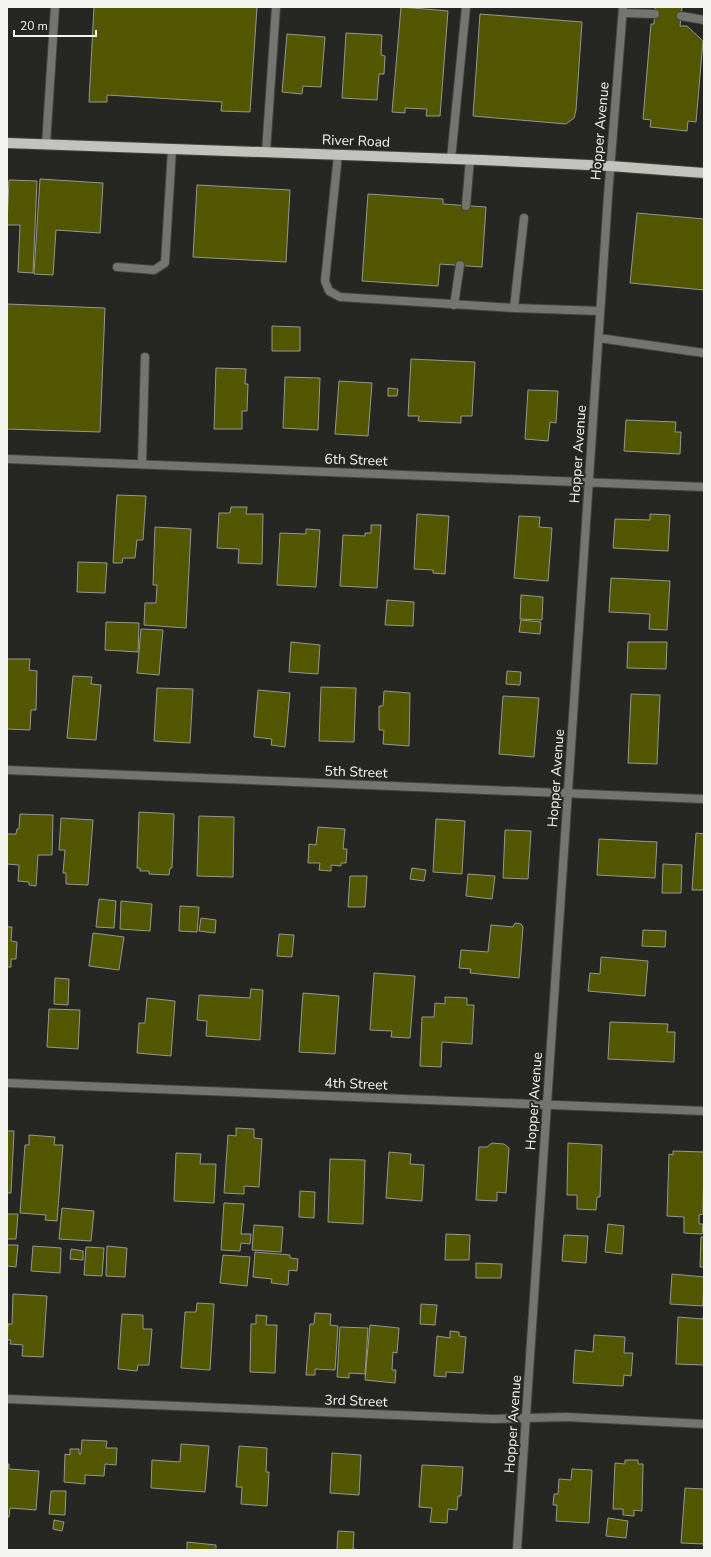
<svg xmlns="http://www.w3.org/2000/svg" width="711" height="1557" font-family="'Nunito Sans',sans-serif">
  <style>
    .building { fill: #525600; stroke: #979891 }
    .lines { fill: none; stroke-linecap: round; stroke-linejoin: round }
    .lane-casing { stroke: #43443f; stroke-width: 10 }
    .street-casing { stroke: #43443f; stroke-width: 10 }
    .primary-casing { stroke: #43443f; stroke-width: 12 }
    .lane { stroke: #747471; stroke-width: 8 }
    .street { stroke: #747471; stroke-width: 8 }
    .primary { stroke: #c2c3bd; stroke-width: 10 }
    .labels { text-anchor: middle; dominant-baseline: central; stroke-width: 4; stroke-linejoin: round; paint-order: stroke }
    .street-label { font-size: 14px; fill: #f4f5f1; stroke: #262722 }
  </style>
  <rect width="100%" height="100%" fill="#262722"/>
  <path class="building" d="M94 7H257L250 112 221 111 222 102 107 95V102H89Z
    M401 7 448 11 440 116H426L427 109 405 108V113L392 112Z
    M655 7H682L680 26H687L703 41 696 122 688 121 687 131 650 127 651 120 643 119 651 24H654Z
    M480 14 582 22 576 110 574 118 566 124 473 116Z
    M346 33 382 35 381 55 385 56 384 74H379L377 100 342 98Z
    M287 34 325 37 321 87 303 86 302 94 282 92Z
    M40 179 103 183 100 233 56 230 53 275 34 274Z
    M9 180 37 181 33 273 18 272 20 225H7Z
    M197 185 290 190 286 262 193 257Z
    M368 194 443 199V204L486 207 482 267 440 264 438 286 362 281Z
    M637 213 704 219V290L630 283Z
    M7 304 105 308 100 432 7 429Z
    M272 326 300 327V351H272Z
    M411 359 475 362 472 416H461V423L418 421 419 416H408Z
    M216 368 246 369 245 384H248L247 411H242V429H214Z
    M285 377 320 378 318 430 283 428Z
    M339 381 372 383 368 436 335 434Z
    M388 388 398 389 397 396H388Z
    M528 390 558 391 556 423 550 422 548 441 525 439Z
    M626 420 676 422 675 432H681L680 454 624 451Z
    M117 495 146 496 143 540H137L135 558H123L122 563H113Z
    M231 507H247L246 514H263L262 564 238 563 239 549 217 548 219 513H230Z
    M417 514 449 516 445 574 433 573V570L414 569Z
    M650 514 670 515 668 551 613 548 615 519 650 520Z
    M519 516 540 517 539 527 552 528 548 581 514 578Z
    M371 525H381L377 588 340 586 343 535 365 536V533H371Z
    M155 527 191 529 186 628 144 625 145 603H156L157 585H153Z
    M306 529 320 530 316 587 277 585 280 533 306 534Z
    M78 562 107 563 105 593 77 592Z
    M611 578 670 581 667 630 649 629 650 614 609 612Z
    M521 595 543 597 542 620 520 619Z
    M387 600 414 602 413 626 385 625Z
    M521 620 541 622 540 634 519 632Z
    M106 622 139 623 138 652 105 650Z
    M141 629 163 630 159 675 137 673Z
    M291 642 320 645 318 674 289 672Z
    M628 642H667L666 669 627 668Z
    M7 659H30L29 670 37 671 36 710H31L30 730 7 729Z
    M507 671 521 672 520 685 506 684Z
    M73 676 92 677 91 684 101 685 96 740 67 738Z
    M321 687 356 688 354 742 319 741Z
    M157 688 193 689 190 743 154 741Z
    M258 690 290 693 285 747 271 745 272 739 254 737Z
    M384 691 410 693 409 746 383 744 384 730H379V706H383Z
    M631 694 660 695 657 764 628 763Z
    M503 696 539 698 534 757 499 754Z
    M139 812 174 814 172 868H170L169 875 149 874V871H140V868H137Z
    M20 814 53 815 52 855H38L36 886 29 885V882L18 881 19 865 7 864V834H16L17 829H19Z
    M199 816 234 817 233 877 197 876Z
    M61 818 93 820 88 885 66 884V873H63L65 850H59Z
    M436 819 465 821 462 874 433 872Z
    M318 827 345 829 343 849H347L346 863H341V866L331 865V871L319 870 320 863H308L309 844 316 845Z
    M505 830 531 831 528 879 503 878Z
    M696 833 704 834V890H692Z
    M599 839 657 842 655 878 597 875Z
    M663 864 682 865 681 893H662Z
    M412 868 426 870 424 881 410 879Z
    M468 874 495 876 492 899 466 896Z
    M350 876H367L365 907H348Z
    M99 899 116 901 114 928 96 927Z
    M121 901 152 904 150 931 120 929Z
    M180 906 199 907 197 932 179 931Z
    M201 918 216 920 215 933 199 931Z
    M515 923 521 924 523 927 519 978 470 973 471 969 459 968 461 950 488 952 491 925 513 927Z
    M7 927H12L11 941 17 942 16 959H11V967H7Z
    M643 930 666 931 665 947 642 946Z
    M93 933 124 937 119 970 89 966Z
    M279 934 294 935 292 957 277 956Z
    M601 957 648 961 645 996 588 991 590 973 600 974Z
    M374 973 415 976 410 1038 391 1037 392 1031 370 1030Z
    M55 978 69 979 68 1005 54 1004Z
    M251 989 263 990 260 1040 206 1036 207 1021 197 1020 199 995 250 998Z
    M303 993 339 996 335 1054 299 1052Z
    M445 997 467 998V1005H474L472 1044 442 1042 441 1067 420 1066 422 1017H434L435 1003 445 1004Z
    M147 998 175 1001 171 1056 137 1053 139 1023H145Z
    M49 1009 80 1010 78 1049 47 1047Z
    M610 1022 668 1024 667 1032H675L674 1062 608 1059Z
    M236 1128 254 1129V1138L262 1139 259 1187 244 1186V1194L224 1193 228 1135 236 1136Z
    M7 1131H14L11 1193H7Z
    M29 1135 55 1137 54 1145H63L57 1221 45 1220 46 1215 20 1213 25 1145H29Z
    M492 1143 504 1144 509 1148 506 1193 497 1192V1201L476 1200 479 1147H487Z
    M568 1143 602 1145 600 1197H597L596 1210 577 1209V1195H567Z
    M673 1151 704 1152 703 1214 699 1215V1224H703L702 1234 684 1233V1217L667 1216 669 1154 673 1155Z
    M389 1152 411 1154 410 1164 424 1165 422 1201 386 1198Z
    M176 1153 201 1154 200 1164H216L214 1203 174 1201Z
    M330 1159 365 1160 363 1224 328 1222Z
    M300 1191 315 1192 314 1218 299 1217Z
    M224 1203 244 1204 241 1234H251L250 1244 241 1243 240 1251 221 1250Z
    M62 1208 94 1211 91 1241 59 1239Z
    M7 1214H18L16 1239H7Z
    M608 1224 624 1226 622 1254 605 1252Z
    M254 1225 283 1227 281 1252 252 1250Z
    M446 1234 470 1235 469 1260H445Z
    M564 1235 588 1236 586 1263 562 1261Z
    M701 1237H704V1267H700Z
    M7 1245H18L16 1267 7 1266Z
    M33 1246 61 1248 60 1273 31 1271Z
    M107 1246 127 1248 125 1277 106 1276Z
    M86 1247 104 1248 102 1276 84 1275Z
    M71 1249 83 1251V1260L70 1259Z
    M255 1252 290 1255V1258L298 1259 297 1271 289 1270 288 1285 271 1283 272 1279 253 1277Z
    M223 1255 250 1257 247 1286 220 1283Z
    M476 1263 502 1264 501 1278H476Z
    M672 1274 704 1277 703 1306 670 1304Z
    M13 1294 47 1296 43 1357 22 1356 23 1345 10 1344 11 1340H7L8 1324H12Z
    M197 1303 214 1304 210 1370 181 1368 185 1312H196Z
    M421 1304 437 1305 435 1325 420 1324Z
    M704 1312V1365L676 1364 678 1317 703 1319Z
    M315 1313 331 1314 330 1325 338 1326 335 1370 315 1369V1375H306L310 1324H314Z
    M122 1314 143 1315V1329H152L149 1365H138L137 1371 118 1369Z
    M256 1315 267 1316 266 1325H277L275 1373 250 1372 251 1324H256Z
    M370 1325 399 1328 397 1353 393 1352 392 1370H396L395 1383 365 1380Z
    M340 1327 368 1328 365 1374 349 1373V1378L337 1377Z
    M450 1331 459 1332V1336L466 1337 463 1373 446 1372V1377L434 1376 437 1336 450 1338Z
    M594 1335 625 1337 624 1353H633L631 1376 624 1375 623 1386 573 1383 575 1350 593 1352Z
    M82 1440 107 1441 106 1448H117L116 1465 105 1464 104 1476 85 1475V1484L64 1482 65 1454 70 1455V1449H79V1454H81Z
    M181 1444 209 1446 205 1492 151 1488 152 1460 180 1462Z
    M239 1446 267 1448 266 1472H269L267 1506 241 1504 242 1487H236Z
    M332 1453 361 1455 359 1495 330 1493Z
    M625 1460H638V1464H643L642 1511 634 1510V1516L623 1515V1509H613L615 1463 625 1464Z
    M7 1464H9V1469L39 1471 36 1510 10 1508 9 1517H7Z
    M422 1465 463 1467 461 1496H458L457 1510 448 1509 447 1523 430 1522 432 1508 419 1507Z
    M572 1469 592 1470 589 1523 556 1521 557 1505H553L554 1494H558L559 1479 571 1480Z
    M685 1488 704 1489V1544L681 1543Z
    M51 1491H66L65 1515 49 1514Z
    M608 1518 628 1521 626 1538 606 1536Z
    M54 1520 64 1522 62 1531 53 1529Z
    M338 1531 354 1532 353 1549 361 1550H337Z
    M187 1542 216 1545V1550H187Z"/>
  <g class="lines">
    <defs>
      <path id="lane" d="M623 13 655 14
        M681 16 704 20
        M46 144 55 7
        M266 152 276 7
        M338 155 325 281 329 291 340 297 514 308 600 311
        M451 159 466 7
        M466 206 470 159
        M117 267 154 270 165 263 172 149
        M454 305 460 265
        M514 308 524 218
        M599 338 704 353
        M142 464 145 357"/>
      <path id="street" d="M7 459 704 487
        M7 770 704 799
        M7 1083 704 1111
        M7 1399 493 1419 566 1417 704 1424
        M517 1550 608 196 623 7"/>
      <path id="primary" d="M7 143 482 160 610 166 704 173"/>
    </defs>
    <use href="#lane" class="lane-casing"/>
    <use href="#street" class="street-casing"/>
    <use href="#primary" class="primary-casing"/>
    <use href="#lane" class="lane"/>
    <use href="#street" class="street"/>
    <use href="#primary" class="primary"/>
  </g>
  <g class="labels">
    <g class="street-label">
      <text transform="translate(600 131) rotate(-85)">Hopper Avenue</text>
      <text transform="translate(356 141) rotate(2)">River Road</text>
      <text transform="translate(578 454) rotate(-86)">Hopper Avenue</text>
      <text transform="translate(356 460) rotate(2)">6th Street</text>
      <text transform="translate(356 772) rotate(2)">5th Street</text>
      <text transform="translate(556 778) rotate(-86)">Hopper Avenue</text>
      <text transform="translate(356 1084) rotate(2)">4th Street</text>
      <text transform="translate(534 1101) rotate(-86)">Hopper Avenue</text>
      <text transform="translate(356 1401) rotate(2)">3rd Street</text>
      <text transform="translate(513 1424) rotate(-86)">Hopper Avenue</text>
    </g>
  </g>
  <rect width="711" height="1557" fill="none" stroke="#f4f5f1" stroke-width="16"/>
  <path d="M14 30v6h82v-6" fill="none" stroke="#f4f5f1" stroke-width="2"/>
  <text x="20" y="30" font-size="12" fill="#f4f5f1" stroke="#262722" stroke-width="3" paint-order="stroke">20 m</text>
</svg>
